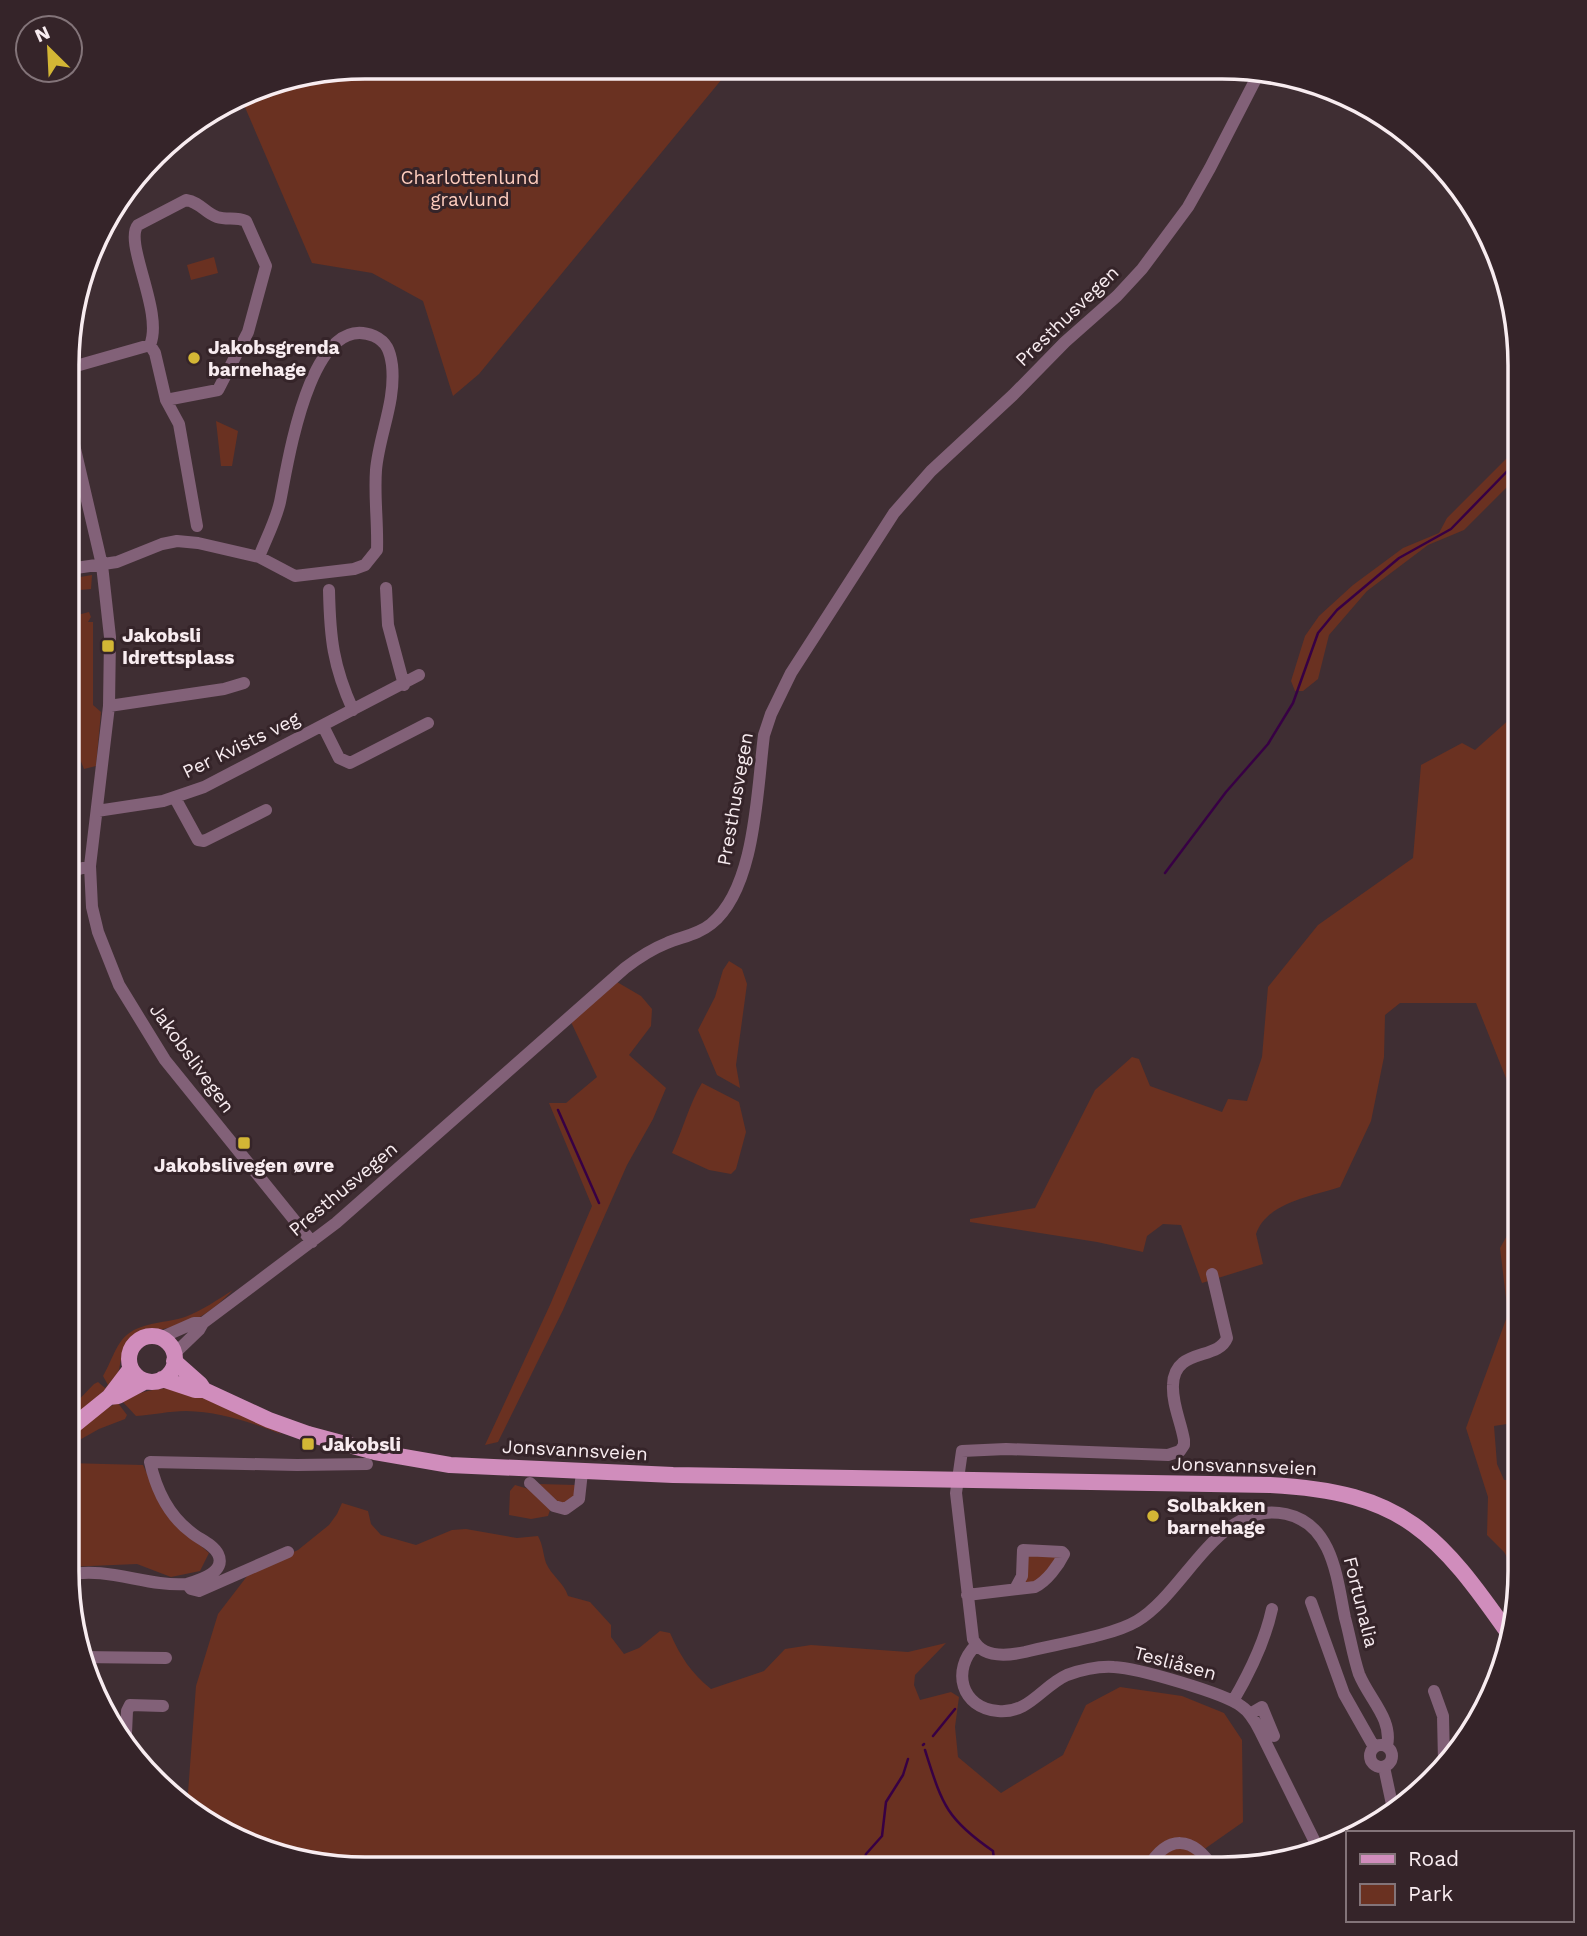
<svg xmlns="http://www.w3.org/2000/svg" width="1587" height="1936" font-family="'Work Sans',sans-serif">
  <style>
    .green { fill: #6a3121 }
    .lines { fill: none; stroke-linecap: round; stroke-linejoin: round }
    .stream { stroke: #370044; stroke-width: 2.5 }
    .minor { stroke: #826178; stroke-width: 12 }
    .major { stroke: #d08dbc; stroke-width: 16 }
    .poi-dot { fill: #d3b635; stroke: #352429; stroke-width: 2.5 }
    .labels { text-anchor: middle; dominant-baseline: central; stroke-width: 6; stroke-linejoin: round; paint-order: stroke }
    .park-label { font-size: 19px; fill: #fecdbe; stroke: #352429 }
    .street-label { font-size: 19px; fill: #f8ecf0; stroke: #352429 }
    .poi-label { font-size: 19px; font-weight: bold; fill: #f8ecf0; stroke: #352429; text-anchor: start }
    .rim { fill: none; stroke: #f8ecf0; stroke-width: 3.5 }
  </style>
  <rect width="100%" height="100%" fill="#3f2e33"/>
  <path class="green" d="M365 67 731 68 479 374 453 396 423 301 372 273 312 263 241 98 268 82Z
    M214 257 218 273 191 280 187 265Z
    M216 421 238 431 232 466H221Z
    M1520 445V474L1464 530 1428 545 1367 591 1329 635 1318 679 1303 691H1295L1291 681 1305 636 1319 616 1353 585 1403 548 1439 533 1447 518Z
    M92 575 91 589 69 591V579Z
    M69 604 70 617 89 612 91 617 88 622H93V705L101 712 96 766 84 769 80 759 75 758V746L68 747Z
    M1520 710V1113L1476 1003H1400L1385 1015 1384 1057 1371 1121 1340 1187C1313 1196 1267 1202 1256 1234L1263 1264 1202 1283 1181 1225 1163 1224 1147 1236 1143 1252 1097 1242 970 1222V1219L1035 1208 1095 1090 1132 1057 1139 1059 1150 1086 1222 1112 1228 1099 1247 1101 1262 1057 1268 987 1318 925 1413 858 1421 765 1462 743 1475 750Z
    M729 961 742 969 747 984 736 1065 740 1088 717 1075 698 1030 715 997 723 970Z
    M617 982 641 996 652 1009 651 1026 629 1055 666 1088 653 1119 627 1165 563 1310 498 1442 485 1445 550 1305 592 1206 549 1103H566L597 1077 571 1022Z
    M702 1083 739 1102 746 1132 736 1169 731 1174 709 1170 672 1153C682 1132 690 1102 702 1083Z
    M1520 1213V1422L1494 1426 1497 1464 1504 1480H1520V1563L1514 1569 1504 1552 1487 1535 1488 1497 1466 1428 1508 1314 1500 1248Z
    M233 1290C221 1302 209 1313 194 1320 186 1323 176 1327 168 1328 154 1331 138 1329 128 1341 119 1353 122 1370 114 1382L67 1424V1412L94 1384 98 1382 105 1388 108 1385 103 1376C111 1363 116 1343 128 1334 143 1322 167 1323 185 1317 203 1310 217 1300 233 1290Z
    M168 1388C208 1395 248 1414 283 1435 252 1422 220 1412 186 1411 169 1411 153 1415 136 1416L121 1400 118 1403 127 1415 125 1419 99 1429 67 1447V1439C97 1413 126 1391 168 1388Z
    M67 1463 143 1465 160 1502 178 1526 209 1553 200 1571 171 1577 137 1564 67 1567Z
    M539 1484 576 1485 578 1494 562 1506Z
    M515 1485 532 1490 550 1510 548 1516 531 1519 509 1515 510 1491Z
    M342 1503 368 1511 371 1524 381 1535 416 1545 452 1530 466 1529 517 1538 538 1536C543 1545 543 1554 546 1563 551 1575 564 1583 568 1596L590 1602 611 1625V1637L624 1654 639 1648 660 1631 670 1633C680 1656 691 1673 711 1689L764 1671 785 1649 811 1645 908 1652 946 1643 915 1675 914 1685 920 1700 951 1692 959 1697 955 1727 958 1757 1001 1793 1063 1755 1086 1705 1120 1687 1182 1696 1224 1713 1242 1740 1243 1822 1176 1869H345L269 1854 199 1819 187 1806 196 1686 218 1614 251 1571 298 1550 329 1525 337 1514Z
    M1027 1555H1056L1058 1558 1040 1580 1024 1586Z"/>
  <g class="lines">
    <path class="stream" d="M1165 873 1226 792 1268 744 1293 703 1318 633 1337 610 1399 558 1451 529 1520 458
      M558 1110 599 1203
      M933 1736 955 1709
      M923 1745 924 1744
      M925 1750C942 1803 945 1818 993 1851L995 1869
      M862 1869 866 1854 882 1836 886 1802 903 1775 908 1759"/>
    <path class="minor" d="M186 200C200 202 205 213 217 217 227 220 236 217 246 221L266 266 248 332 218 390 166 400 155 353 150 345C164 312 123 242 138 225Z
      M69 368 150 345
      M166 400 179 424 197 526
      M69 423 102 565 110 637 109 706 90 866 92 907 98 932 119 985 165 1060 312 1242
      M69 569 117 562 162 544 177 541 198 543 259 557 295 576 354 569 365 565 377 550C378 523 374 497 376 470 379 435 396 402 392 365 390 351 387 342 374 336 310 309 288 463 280 502 276 520 266 539 259 557
      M386 588 388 625 404 685
      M329 590C330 638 333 666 353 710
      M109 706 224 689 244 683
      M323 726 339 758 350 763 428 723
      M175 798 198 840 204 841 266 810
      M97 811 163 801 204 787 419 675
      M68 872 90 866
      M1212 1274 1227 1338C1218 1361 1174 1347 1173 1385 1172 1404 1181 1422 1184 1440V1445L1180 1451 1168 1455 1006 1449 962 1451 956 1493 973 1639C982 1658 1007 1656 1025 1652 1056 1644 1112 1636 1137 1621 1186 1592 1218 1499 1286 1514 1333 1524 1337 1579 1345 1618 1350 1636 1353 1656 1359 1674 1369 1699 1393 1719 1387 1746
      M160 1338 194 1323H203
      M174 1354 199 1330 203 1323 336 1223 625 968C638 958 652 949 667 943 681 937 699 934 711 924 756 888 757 789 764 735L771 714 791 673 894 513 931 471 1013 395 1065 342 1117 296 1142 269 1188 207 1210 168 1261 69
      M530 1483 554 1506 565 1509 579 1499 582 1472
      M67 1575C108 1566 146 1587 187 1584L191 1589 199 1591 288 1552
      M187 1584C200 1580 227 1572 218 1554 213 1544 199 1539 192 1533 169 1516 156 1489 150 1462L297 1465 367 1464
      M967 1595 1035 1587C1047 1581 1058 1566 1064 1554L1062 1552 1023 1550 1022 1576 1015 1589
      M1311 1602 1344 1694 1374 1747
      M976 1645C951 1670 961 1708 998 1711 1029 1714 1042 1686 1067 1675 1081 1670 1099 1666 1114 1667 1137 1668 1224 1693 1241 1706 1250 1712 1255 1721 1260 1731L1317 1846
      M80 1657 166 1658
      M1434 1691 1443 1716 1444 1761
      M1233 1701C1250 1672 1265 1641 1272 1609
      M1250 1714 1262 1707 1274 1736
      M118 1733H126L127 1711 130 1705 163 1706
      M1370 1756a11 11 0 1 1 22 0a11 11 0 1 1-22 0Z
      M1384 1767 1393 1809
      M1147 1869C1168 1833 1193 1836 1214 1869"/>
    <path class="major" d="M129 1359a23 23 0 1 1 46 0a23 23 0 1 1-46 0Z
      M174 1361 200 1384 204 1390
      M162 1379 195 1390H204L269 1420 308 1434 375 1452 450 1465 673 1475 1270 1485C1404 1492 1438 1533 1511 1637
      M109 1397 118 1396 146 1381
      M67 1431 109 1397 131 1368"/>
  </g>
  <g class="poi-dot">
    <circle cx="194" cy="358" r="7"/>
    <rect x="101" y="639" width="14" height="14" rx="3.5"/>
    <rect x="237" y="1136" width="14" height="14" rx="3.5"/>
    <rect x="301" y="1437" width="14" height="14" rx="3.5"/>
    <circle cx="1153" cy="1516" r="7"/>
  </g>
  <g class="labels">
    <g class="park-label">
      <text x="470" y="177">Charlottenlund<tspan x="470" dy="22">gravlund</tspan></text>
    </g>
    <g class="street-label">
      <text transform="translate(1067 316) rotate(-44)">Presthusvegen</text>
      <text transform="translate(241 745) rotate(-26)">Per Kvists veg</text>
      <text transform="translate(735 799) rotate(-80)">Presthusvegen</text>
      <text transform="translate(192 1058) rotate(54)">Jakobslivegen</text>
      <text transform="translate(343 1189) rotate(-40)">Presthusvegen</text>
      <text transform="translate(575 1450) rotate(3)">Jonsvannsveien</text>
      <text transform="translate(1244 1466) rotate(2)">Jonsvannsveien</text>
      <text transform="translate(1361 1602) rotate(76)">Fortunalia</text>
      <text transform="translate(1175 1663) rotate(15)">Tesliåsen</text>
    </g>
    <g class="poi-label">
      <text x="208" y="347">Jakobsgrenda<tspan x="208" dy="22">barnehage</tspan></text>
      <text x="122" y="635">Jakobsli<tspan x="122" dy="22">Idrettsplass</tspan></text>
      <text x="244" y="1165" text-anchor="middle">Jakobslivegen øvre</text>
      <text x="322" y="1444">Jakobsli</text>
      <text x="1167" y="1505">Solbakken<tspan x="1167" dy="22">barnehage</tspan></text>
    </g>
  </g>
  <path d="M0 0H1587V1936H0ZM365 79H1222A286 286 0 0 1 1508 365V1571A286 286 0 0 1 1222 1857H365A286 286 0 0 1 79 1571V365A286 286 0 0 1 365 79Z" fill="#352429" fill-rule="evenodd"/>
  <path class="rim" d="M365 79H1222A286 286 0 0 1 1508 365V1571A286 286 0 0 1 1222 1857H365A286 286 0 0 1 79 1571V365A286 286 0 0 1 365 79Z"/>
  <rect x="1346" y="1831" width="228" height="91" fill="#352429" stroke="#837479" stroke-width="2"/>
  <rect x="1360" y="1854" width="35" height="10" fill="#d08dbc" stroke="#837479" stroke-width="2"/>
  <text x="1408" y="1866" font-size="21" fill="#f8ecf0">Road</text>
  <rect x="1360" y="1884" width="35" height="21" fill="#6a3121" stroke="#837479" stroke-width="2"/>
  <text x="1408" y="1901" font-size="21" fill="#f8ecf0">Park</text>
  <g transform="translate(49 49) rotate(336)"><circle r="33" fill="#352429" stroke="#837479" stroke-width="2"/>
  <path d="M0-5L12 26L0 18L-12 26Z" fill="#d3b635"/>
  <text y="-10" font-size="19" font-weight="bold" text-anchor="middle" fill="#f8ecf0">N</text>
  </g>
</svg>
